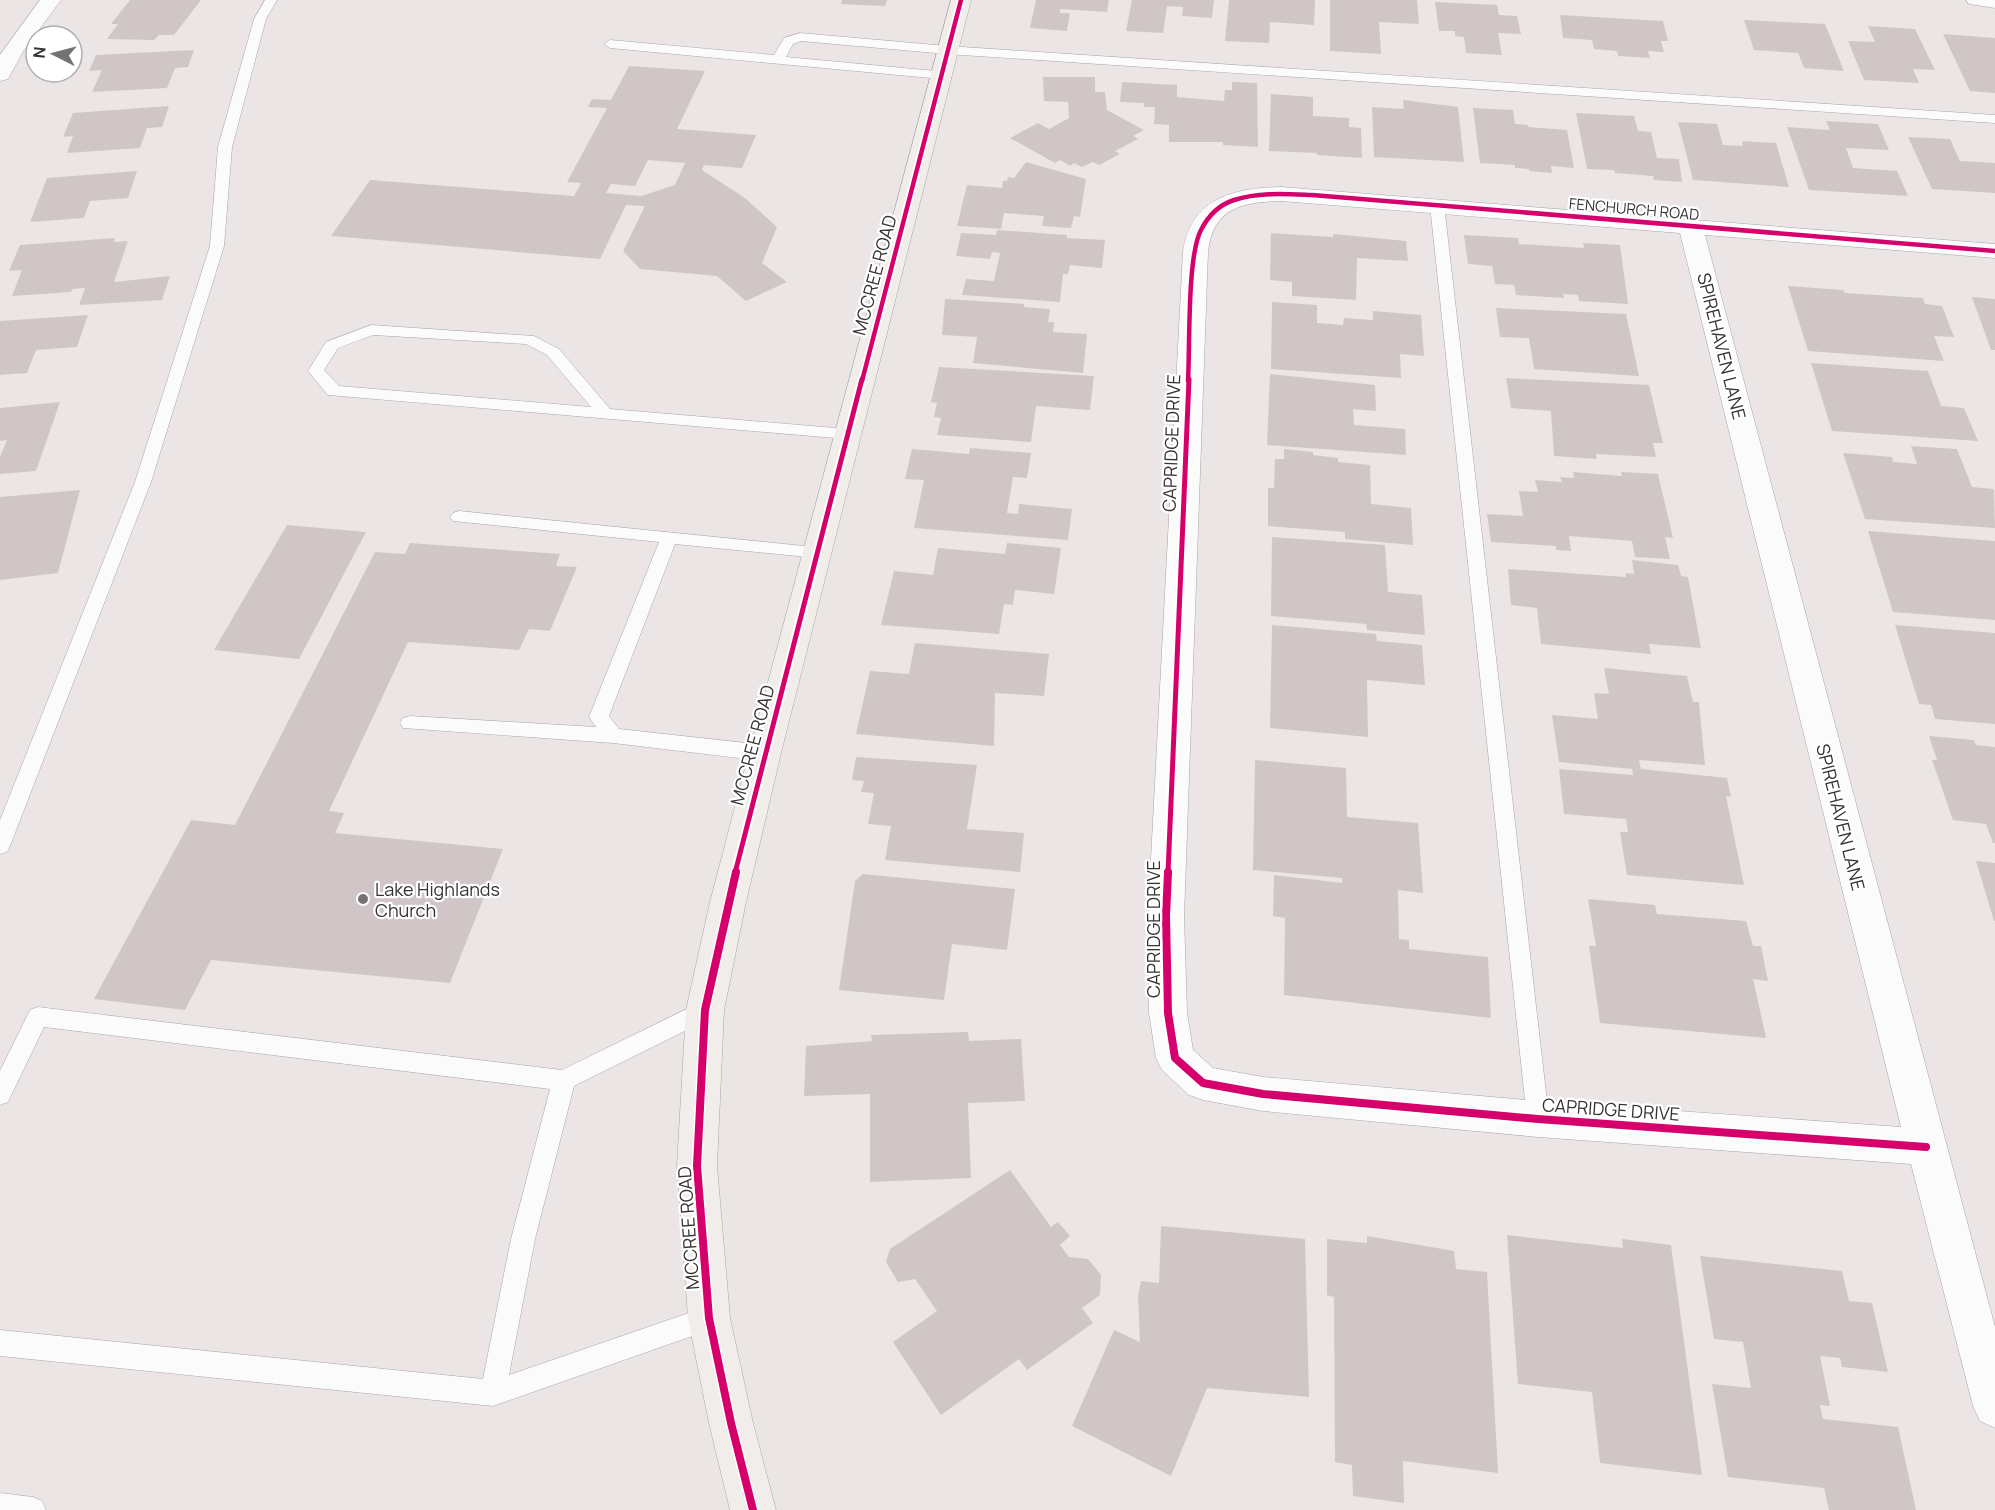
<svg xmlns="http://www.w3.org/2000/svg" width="1995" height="1510" font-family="Manrope,sans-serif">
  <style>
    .building { fill: #d1c6c7; fill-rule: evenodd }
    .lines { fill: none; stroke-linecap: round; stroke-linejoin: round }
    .lane-casing { stroke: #a8a5a4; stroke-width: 1 }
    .street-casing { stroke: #a8a5a4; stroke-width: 1 }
    .secondary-casing { stroke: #a8a5a4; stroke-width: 1 }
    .lane { fill: #fcfbfb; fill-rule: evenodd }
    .street { fill: #fcfbfb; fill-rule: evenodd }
    .secondary { fill: #f0edea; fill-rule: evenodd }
    .cycleway-far2-casing { stroke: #fff; stroke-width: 8 }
    .cycleway-far1-casing { stroke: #fff; stroke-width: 9 }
    .cycleway-casing { stroke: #fff; stroke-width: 11 }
    .cycleway-far2 { stroke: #d6006c; stroke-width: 4.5 }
    .cycleway-far1 { stroke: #d6006c; stroke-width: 5 }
    .cycleway { stroke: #d6006c; stroke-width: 8 }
    .poi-dot { fill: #757271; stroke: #fff; stroke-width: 2 }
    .labels { text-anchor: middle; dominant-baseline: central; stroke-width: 4.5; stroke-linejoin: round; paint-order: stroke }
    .far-street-label { font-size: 15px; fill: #363332; stroke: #fff }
    .street-label { font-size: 18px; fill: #363332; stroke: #fff }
    .poi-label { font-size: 18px; fill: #363332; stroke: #fff; text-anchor: start }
  </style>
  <rect width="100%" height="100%" fill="#ebe6e5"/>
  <path class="building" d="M130 0H201L174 35H159L154 40 107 39 118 24H111Z
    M842 0H887L885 6 841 4Z
    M1036 0H1109L1107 12 1060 9V13H1070L1067 31 1030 28Z
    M1132 0H1214L1212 18 1182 16 1183 7 1167 6 1163 33 1126 31Z
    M1229 0H1315L1314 25 1270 22 1269 43 1225 41Z
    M1330 0H1417L1419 24 1379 22 1381 54 1330 51Z
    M1435 2 1497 5 1499 15 1517 16 1521 34 1498 33 1502 55 1466 53 1464 37 1455 36V31H1439Z
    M1560 15 1663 21 1668 41H1661L1664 52 1648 51 1650 58 1618 56 1617 51 1594 49 1592 40 1563 38Z
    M1744 20 1825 24 1844 71 1804 68 1798 53 1754 50Z
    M1868 26 1915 29 1935 70 1913 69 1919 83 1864 80 1848 41 1875 42Z
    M1943 34 1995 38V93L1970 91Z
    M194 50 188 67 175 68 167 88 92 92 102 70 89 71 96 55Z
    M629 66 705 71 677 129 756 135 742 168 704 165 702 170 745 198 777 227 762 263 787 282 746 301 717 276 640 269 623 251 645 206 626 205 600 259 331 236 370 180 574 196 581 183 567 182 607 108 588 107 592 99 611 100ZM648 160 685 163 675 185 641 196 606 193 611 184 635 186Z
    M1043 77H1095V92H1105L1107 110 1144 130 1133 136 1138 139 1115 151 1120 154 1099 165 1093 162 1082 167 1074 163 1070 166 1060 160 1055 163 1010 138 1038 123 1049 129 1069 118 1068 102 1044 101Z
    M1122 82 1177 85V97L1224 101 1225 90H1232V82L1257 83 1258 147 1223 145V142H1169V125L1154 124 1155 107H1144V103L1120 102Z
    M1271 94 1313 97V116L1349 118V127L1361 128 1362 158 1317 155V153L1269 151Z
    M1403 100 1458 107 1464 162 1374 157 1372 107 1404 109Z
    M169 106 162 127 147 128 140 148 67 153 73 136 63 137 73 113Z
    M1473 108 1513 110 1515 124 1528 125V127L1567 130 1574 168 1551 166 1552 173 1530 171 1529 169 1515 168V165L1480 163Z
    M1576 113 1634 116 1638 131 1651 132 1657 158 1679 159 1682 182 1654 180 1653 176 1615 173 1614 170 1587 169Z
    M1826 121 1878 124 1889 150 1846 148 1853 168 1897 171 1908 196 1809 190 1787 127 1830 130Z
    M1678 122 1717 124 1723 145 1743 146 1742 141 1776 143 1789 187 1693 180Z
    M1908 137 1950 139 1960 161 1995 163V193L1932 189Z
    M1026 162 1086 179 1080 217 1074 216 1071 228 1042 226 1044 216 1004 213 1001 229 957 226 967 185 1002 188 1003 181H1007L1008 177 1014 178Z
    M137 171 128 198 90 201 84 218 30 222 47 178Z
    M997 230 1067 235V238L1105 240 1102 268 1070 265 1068 274H1063L1060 302 962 295 966 279 994 281 1000 253 992 252 990 259 956 256 961 233 996 235Z
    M1271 233 1333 237V234L1406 241 1408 261 1357 258 1356 300 1292 296V282L1270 280Z
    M1464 235 1518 238 1519 244 1584 248 1583 243 1620 245 1628 304 1579 301 1578 295 1563 294 1564 298 1516 295 1514 285 1495 284 1492 266 1468 264Z
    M115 238 114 242 128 241 114 282 170 276 162 300 79 305 85 288 72 289 71 292 12 296 22 270 9 271 20 245Z
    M1788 286 1843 290 1845 293 1923 298 1925 304 1942 306 1954 337 1934 336 1944 361 1808 351Z
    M1972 297 1995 299V350H1991Z
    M945 299 1024 304V307L1050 309 1048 322H1054L1053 332 1087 334 1083 373 973 363 977 337 942 335Z
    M1272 302 1317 305V323L1343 325 1344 318 1373 320V311L1421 315 1424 356 1400 354 1401 378 1271 369Z
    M1496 308 1626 314 1639 376 1534 369 1529 338 1500 337Z
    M88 315 77 347 36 350 27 373 0 375V321Z
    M1811 363 1928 371 1941 406 1964 408 1978 441 1832 431Z
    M939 367 1094 376 1090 410 1036 406 1031 442 937 435 941 418 934 417 937 403 931 402Z
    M1270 374 1375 385 1376 411 1353 409 1354 425 1405 429 1406 455 1267 445Z
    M1506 378 1649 385 1663 443H1653L1656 457 1596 454 1597 459 1554 456 1551 411 1511 408Z
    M60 402 36 471 0 474V457L7 440 0 441V408Z
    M1911 446 1957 449 1972 487 1994 489 1995 528 1865 519 1843 453 1892 457 1893 462 1917 464Z
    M970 448 1031 453 1027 478 1013 477 1007 513 1018 514 1019 504 1072 509 1068 540 914 528 924 480 905 479 912 449 969 454Z
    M1284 449 1313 452V455L1338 458V462L1370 465 1371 504 1411 508 1413 545 1345 539V532L1268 526V488H1274L1275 459H1284Z
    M1573 472 1622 476 1621 472 1658 474 1673 538 1665 537 1670 559 1635 557 1632 541 1569 536 1571 551 1556 550V546L1491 542 1487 514 1523 516 1519 491 1538 492 1535 480 1562 482 1560 477 1574 478Z
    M80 490 58 573 0 580V497Z
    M287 525 366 532 299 659 214 650Z
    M1868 531 1995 541V620L1893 612Z
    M1272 537 1385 545 1388 592 1422 595 1425 635 1367 630 1366 624 1271 616Z
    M410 543 560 554 556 566 577 567 550 631 529 629 519 650 408 642 329 811 344 813 335 833 503 849 450 983 211 960 185 1010 94 999 191 820 235 825 375 552 405 554Z
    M1007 543 1061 548 1054 594 1015 590 1013 605 1004 604 999 634 881 625 894 571 933 575 938 548 1005 554Z
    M1632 560 1678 565 1681 576 1688 577 1701 648 1649 644 1651 654 1541 644 1537 608 1511 605 1508 569 1626 577V573L1634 574Z
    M1272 625 1376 634 1377 641 1422 645 1425 685 1367 680 1368 737 1270 728Z
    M1895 625 1995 633V724L1935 719 1931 705 1919 704Z
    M915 643 1049 654 1044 696 995 693 994 746 856 734 870 671 909 674Z
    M1604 668 1687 676 1693 702H1699L1705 765 1639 760 1641 769 1727 778 1731 797 1726 796 1744 885 1627 875 1620 832H1628L1626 819 1564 814 1559 769 1633 775 1632 769 1559 762 1552 715 1598 719 1594 693 1609 694Z
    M1929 736 1974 740 1976 745 1995 747V843H1993L1986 824 1953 820 1932 760H1937Z
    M856 757 977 765 967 829 1024 833 1020 872 885 860 891 826 868 824 874 793 861 792 864 781 852 780Z
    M1255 760 1346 768 1347 817 1418 823 1423 893 1398 890 1399 939 1409 940V949L1488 957 1491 1018 1284 995 1285 918 1273 916 1274 875 1342 883V878L1253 870Z
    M1976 861 1995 863V921H1994Z
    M863 874 1015 889 1007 950 952 944 944 1000 839 990 855 881Z
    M1588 899 1655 905 1657 914 1746 921 1753 946H1761L1768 981 1753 979 1766 1038 1600 1023 1589 946H1596Z
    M968 1032 969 1041 1021 1039 1025 1101 968 1103 971 1178 870 1182V1094L804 1096 806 1046 872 1041 871 1035Z
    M1010 1170 1051 1227 1058 1222 1070 1236 1060 1245 1069 1257 1088 1259 1101 1275 1100 1295 1082 1308 1093 1323 1027 1370 1019 1359 941 1415 893 1342 937 1311 915 1279 898 1282 886 1262 890 1249Z
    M1161 1226 1305 1239 1309 1397 1207 1388 1171 1476 1072 1426 1114 1330 1140 1342 1138 1296 1141 1281 1159 1283Z
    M1507 1235 1623 1248 1622 1239 1671 1245 1702 1475 1600 1463 1592 1392 1518 1384Z
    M1367 1236 1454 1251 1456 1269 1487 1272 1498 1473 1403 1461 1404 1503 1353 1496 1352 1465 1335 1462 1334 1297 1327 1295V1239L1367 1243Z
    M1700 1256 1842 1271 1849 1301 1872 1303 1888 1372 1842 1367 1840 1358 1820 1356 1830 1406 1820 1405 1823 1419 1898 1427 1916 1510H1829L1824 1488 1728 1477 1712 1384 1751 1388 1743 1342 1714 1339Z"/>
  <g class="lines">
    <defs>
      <path id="lane" d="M265 0H277L266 19 232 147 224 246 151 482 10 846 7 852 0 854V820L135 482 210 246 218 147 254 19Z
        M800 33 947 46 1995 115V123L947 54 801 41 793 44 786 57 946 72 948 75 946 78 941 79 610 48 604 44 610 40 774 55 784 38Z
        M1437 201 1444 205 1549 1119 1546 1126 1538 1130 1530 1126 1527 1119 1430 205Z
        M371 325 534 336 559 349 610 409 847 429 853 430 855 434 853 438 847 439 328 395 308 371 326 342ZM373 335 526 344 547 355 591 407 339 386 324 370 338 348Z
        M459 511 824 548 827 552 824 556 818 558 675 544 609 716 619 729 765 745 772 748 775 753 772 758 765 761 613 743 403 728 400 723 403 718 410 716 596 727 589 717 659 542 453 521 450 517 453 513Z
        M705 1000 713 1003 716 1010 713 1017 574 1086 535 1239 509 1375 709 1306 718 1309 721 1318 718 1327 493 1406 0 1356V1330L483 1379 511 1239 550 1089 44 1027 8 1102 0 1105V1071L30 1010 38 1007 562 1070Z
        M0 1493 33 1497 42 1501 46 1510H0Z"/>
      <path id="street" d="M40 0H61L24 50 8 79 0 81V55Z
        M1966 0H1995V8L1969 4Z
        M1281 187 1995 244V258L1705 235 1995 1327V1428L1980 1421 1973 1406 1911 1164 1538 1137 1263 1111 1203 1100 1189 1095 1162 1070 1156 1058 1149 1013 1148 916 1183 252C1191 198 1234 188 1281 187ZM1281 201 1680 233 1901 1127 1538 1101 1263 1077 1213 1068 1193 1050 1187 1013 1184 916 1208 252C1213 208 1242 202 1281 201Z"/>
      <path id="secondary" d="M951 0H971L781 753 746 902 724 1010 717 1166 730 1318 753 1423 776 1510H730L709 1423 688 1318 677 1166 686 1010 710 902 749 753Z"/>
    </defs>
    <use href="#lane" class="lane-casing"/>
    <use href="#street" class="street-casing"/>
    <use href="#secondary" class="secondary-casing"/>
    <use href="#lane" class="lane"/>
    <use href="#street" class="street"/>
    <use href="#secondary" class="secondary"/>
    <defs>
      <path id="cycleway-far2" d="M862 381 961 0
        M1188 381C1190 348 1187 256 1201 230 1208 216 1219 205 1234 200 1259 192 1286 194 1312 195L1995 251"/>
      <path id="cycleway-far1" d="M735 873 862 379
        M1168 873 1189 379"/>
      <path id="cycleway" d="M736 872 705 1010 697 1166 709 1318 731 1423 753 1510
        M1168 872 1166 916 1168 1013 1175 1058 1203 1083 1263 1094 1538 1119 1926 1147"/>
    </defs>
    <use href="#cycleway-far2" class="cycleway-far2-casing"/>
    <use href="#cycleway-far1" class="cycleway-far1-casing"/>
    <use href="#cycleway" class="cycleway-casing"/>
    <use href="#cycleway-far2" class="cycleway-far2"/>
    <use href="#cycleway-far1" class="cycleway-far1"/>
    <use href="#cycleway" class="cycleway"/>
  </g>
  <circle class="poi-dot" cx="363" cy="899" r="6"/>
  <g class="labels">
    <g class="far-street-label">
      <text transform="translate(1634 209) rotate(5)">FENCHURCH ROAD</text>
    </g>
    <g class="street-label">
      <text transform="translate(874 275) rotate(-75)">MCCREE ROAD</text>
      <text transform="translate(1722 346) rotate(76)">SPIREHAVEN LANE</text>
      <text transform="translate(1171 443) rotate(-88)">CAPRIDGE DRIVE</text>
      <text transform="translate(752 745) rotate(-75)">MCCREE ROAD</text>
      <text transform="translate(1841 817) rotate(76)">SPIREHAVEN LANE</text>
      <text transform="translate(1153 929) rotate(-90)">CAPRIDGE DRIVE</text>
      <text transform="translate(1611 1109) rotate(4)">CAPRIDGE DRIVE</text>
      <text transform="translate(688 1228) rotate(-94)">MCCREE ROAD</text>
    </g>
    <g class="poi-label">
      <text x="375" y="889">Lake Highlands<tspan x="375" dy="21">Church</tspan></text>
    </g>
  </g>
  <g transform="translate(54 54) rotate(276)"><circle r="28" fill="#ffffff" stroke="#afadad" stroke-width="1.5"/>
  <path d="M0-4.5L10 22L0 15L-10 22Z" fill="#757271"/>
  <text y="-9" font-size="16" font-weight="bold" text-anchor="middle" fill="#363332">N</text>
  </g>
</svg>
